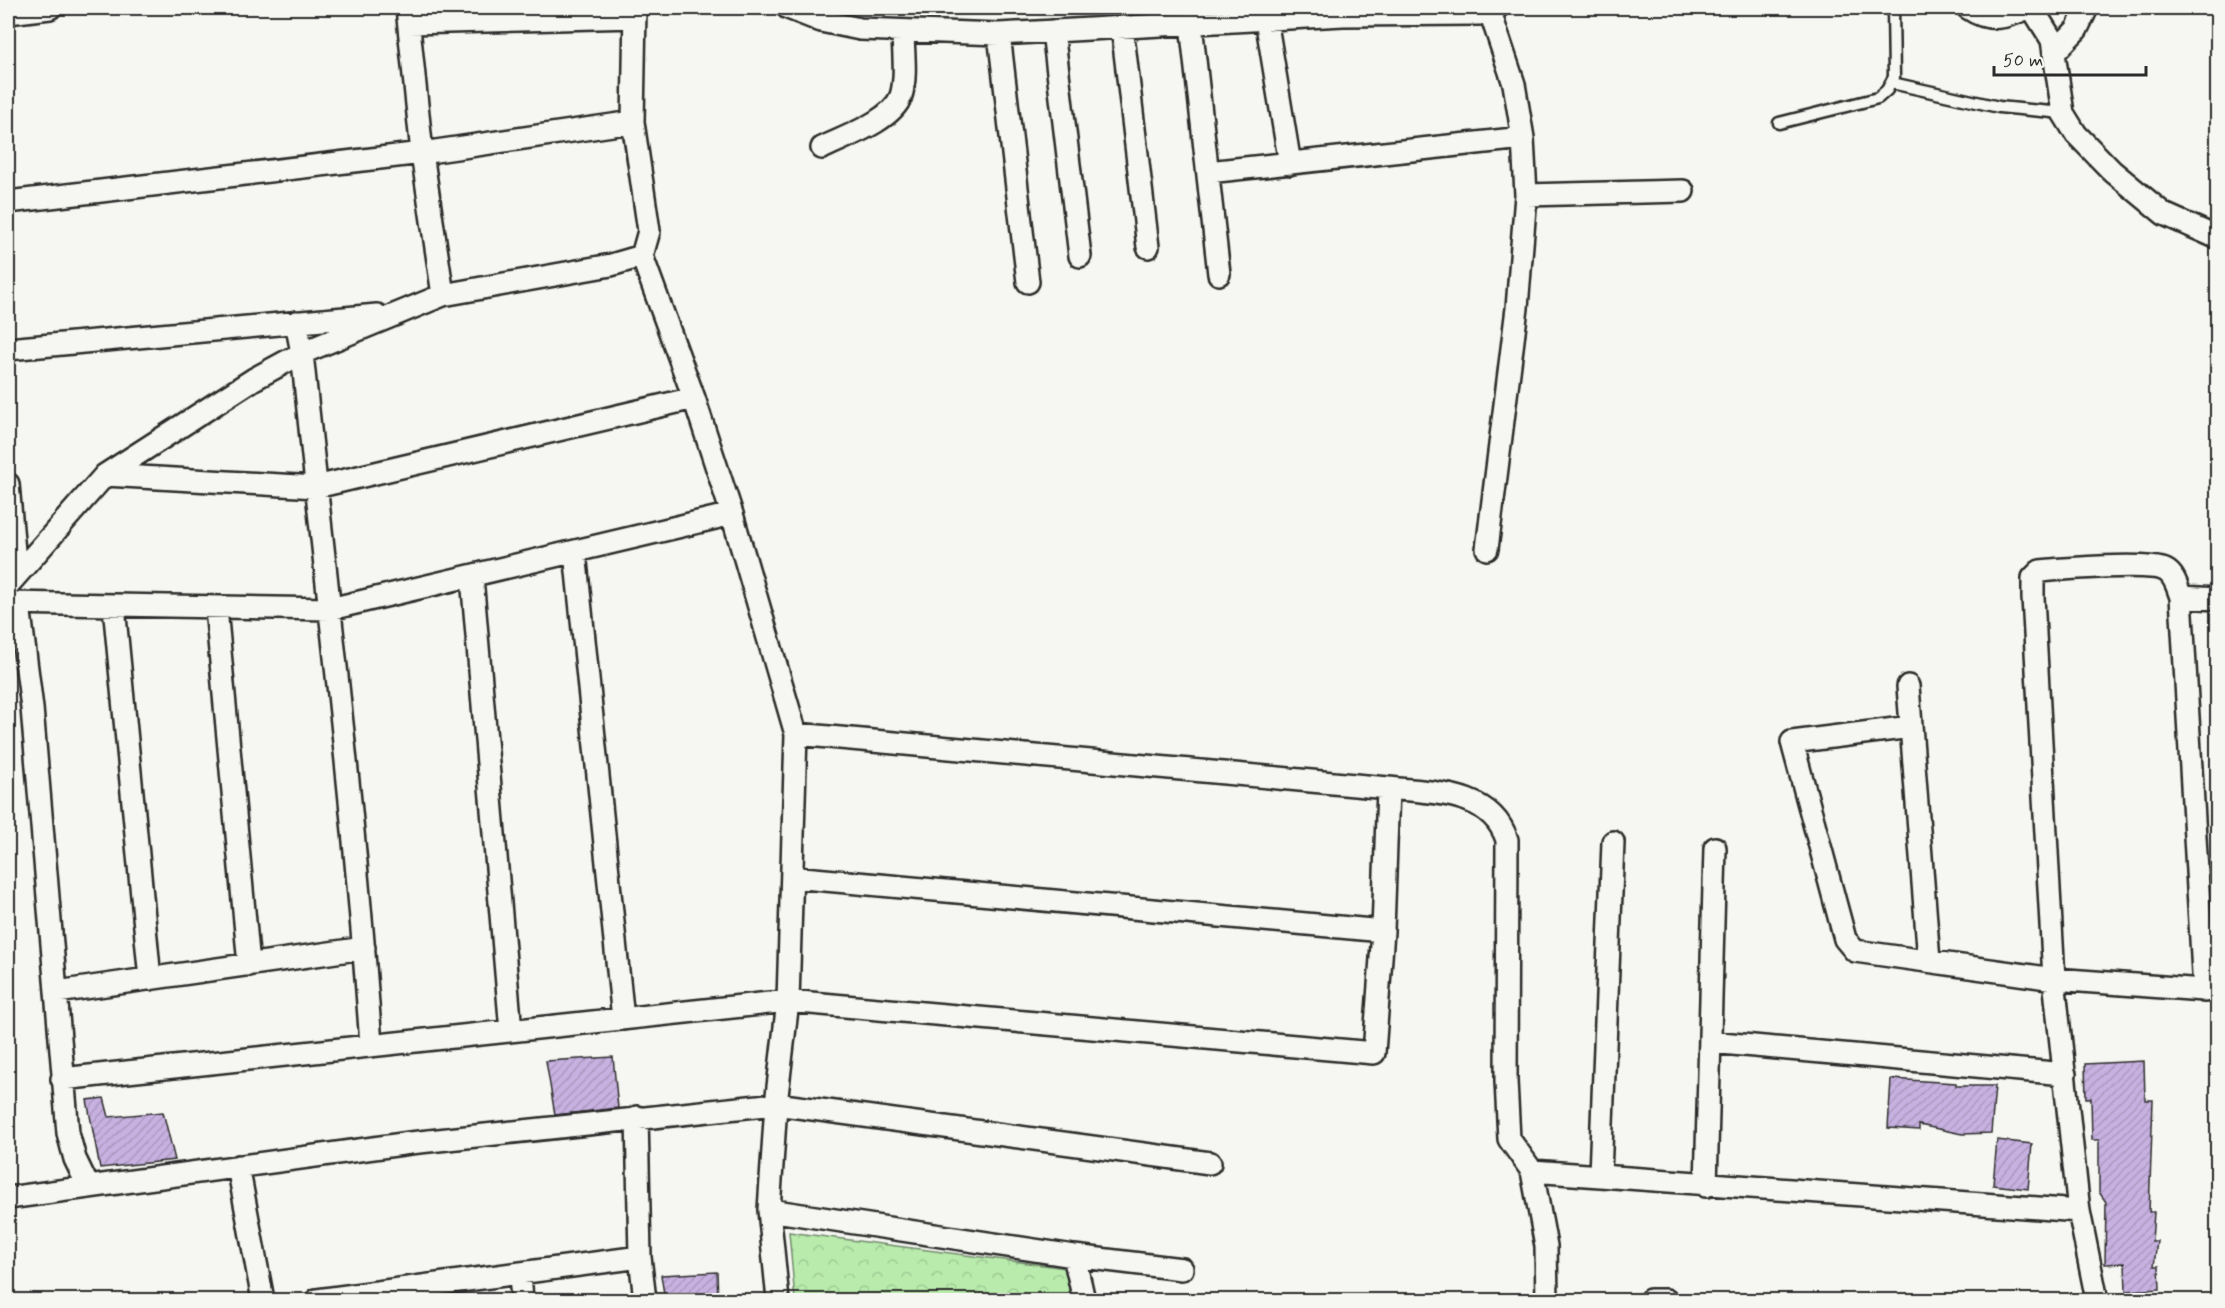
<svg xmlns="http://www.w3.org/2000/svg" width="2225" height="1308" font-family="Mynerve,sans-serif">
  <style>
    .park { fill: url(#park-crowns); stroke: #728b6c; stroke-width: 1.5 }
    .building { fill: url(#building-hatch); stroke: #2b2b2b; stroke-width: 1.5 }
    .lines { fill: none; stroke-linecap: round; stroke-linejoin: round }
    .service-casing { stroke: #2b2b2b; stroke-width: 15 }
    .minor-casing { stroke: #2b2b2b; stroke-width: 26 }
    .service { stroke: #f6f6f2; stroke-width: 10 }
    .minor { stroke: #f6f6f2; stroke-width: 21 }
  </style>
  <defs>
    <pattern id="park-crowns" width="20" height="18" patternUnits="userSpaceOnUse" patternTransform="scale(1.5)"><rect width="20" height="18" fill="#b8ebac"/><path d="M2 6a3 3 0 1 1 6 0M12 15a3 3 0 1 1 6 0" fill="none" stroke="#9eca94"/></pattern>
    <pattern id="building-hatch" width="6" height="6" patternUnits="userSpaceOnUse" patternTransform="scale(1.5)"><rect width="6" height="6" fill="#c7b1e0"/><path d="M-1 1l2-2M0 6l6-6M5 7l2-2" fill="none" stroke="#ab98c0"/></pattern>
  </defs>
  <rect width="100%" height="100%" fill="#f6f6f2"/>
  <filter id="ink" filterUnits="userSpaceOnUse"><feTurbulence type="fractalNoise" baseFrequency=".0167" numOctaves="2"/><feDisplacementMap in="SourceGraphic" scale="12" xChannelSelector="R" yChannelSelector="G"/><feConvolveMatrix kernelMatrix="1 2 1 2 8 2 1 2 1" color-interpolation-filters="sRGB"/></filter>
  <g filter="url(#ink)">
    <path class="park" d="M789 1232 1066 1268 1073 1300H795Z"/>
    <path class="building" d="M613 1057 618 1108 555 1115 546 1061Z
      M2144 1061 2145 1100H2153L2149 1212H2154L2152 1241H2157L2154 1266H2159L2160 1289 2126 1291 2125 1263 2105 1264 2106 1202 2099 1192V1140H2092L2091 1098H2086L2085 1064Z
      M1891 1079 1956 1083V1086H1995L1991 1133 1962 1134 1919 1125V1130L1888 1128Z
      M104 1098 109 1117 163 1112 175 1160 100 1168 87 1100Z
      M1997 1140 2032 1144 2028 1189 1993 1185Z
      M717 1272 718 1300H665L661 1275Z"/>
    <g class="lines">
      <defs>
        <path id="service" d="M1892 83 1999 107 2063 113
          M1779 123 1878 98 1887 90 1894 77 1893 8"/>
        <path id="minor" d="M407 8 422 153 443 295
          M788 8 821 21 860 29 999 34 1343 15 1479 14 1497 8
          M1968 8C1990 23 2006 18 2028 8
          M2032 8 2052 40 2063 113 2076 134 2112 171 2164 214 2218 238
          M8 13 50 8
          M1266 19 1290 164
          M410 23 635 17
          M1191 24 1219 274
          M1122 27 1148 247
          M1053 31 1080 256
          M999 34 1028 282
          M2054 53 2077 29 2087 8
          M822 148C844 137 892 121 901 96 907 76 903 51 903 31
          M1208 172 1523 138
          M1526 195 1683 191
          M8 202 422 153 633 122
          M642 256 694 398 732 514 796 734 788 1001 776 1104 769 1210 778 1300
          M296 322 302 353C326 584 355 814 371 1045
          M8 349 377 315
          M105 475 316 487 694 398
          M8 484 16 574
          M1487 549 1517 308 1526 195 1523 138 1514 84 1490 12
          M575 552 623 1019
          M472 577 511 1031
          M8 585 105 475 254 379 302 353 443 295 611 265 642 256 649 231 633 122 635 8
          M2181 597 2218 599
          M8 603 330 609 732 514
          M19 605 32 708 68 1133 75 1159 88 1186
          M114 606 150 979
          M216 608 249 965
          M1908 686 1929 961
          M1911 727 1792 742 1845 939 1855 951 2054 979 2217 991
          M796 734 1388 788C1432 793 1491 790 1507 840L1506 1081 1509 1139 1532 1171 1546 1246 1547 1300
          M792 877 1383 931
          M57 992 364 948
          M1710 1042 2065 1074
          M62 1079 788 1001 1374 1053 1383 931 1388 788
          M637 1117 640 1257 645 1300
          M238 1166 263 1300
          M1532 1171 2079 1211
          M1600 1175 1613 842
          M1706 1186 1715 848
          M8 1198 410 1143 776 1104 1210 1163
          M769 1210 1074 1256 1182 1269
          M1074 1256 1084 1300
          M520 1274 522 1300
          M317 1300 640 1257
          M1650 1300H1666
          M2097 1300 2079 1211 2054 979 2033 597V578L2040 571C2062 569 2148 562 2165 570 2175 575 2177 587 2181 597L2204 991"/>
      </defs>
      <use href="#service" class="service-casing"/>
      <use href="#minor" class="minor-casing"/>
      <use href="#service" class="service"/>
      <use href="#minor" class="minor"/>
    </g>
  </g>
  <rect width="2225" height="1308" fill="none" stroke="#f6f6f2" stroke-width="30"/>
  <rect x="15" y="15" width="2195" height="1278" fill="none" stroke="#2b2b2b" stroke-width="2" filter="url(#ink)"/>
  <path d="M1994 66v9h152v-9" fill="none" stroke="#2b2b2b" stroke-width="3"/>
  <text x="2003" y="66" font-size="18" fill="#2b2b2b" stroke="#f6f6f2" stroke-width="4.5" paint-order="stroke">50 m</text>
</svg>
